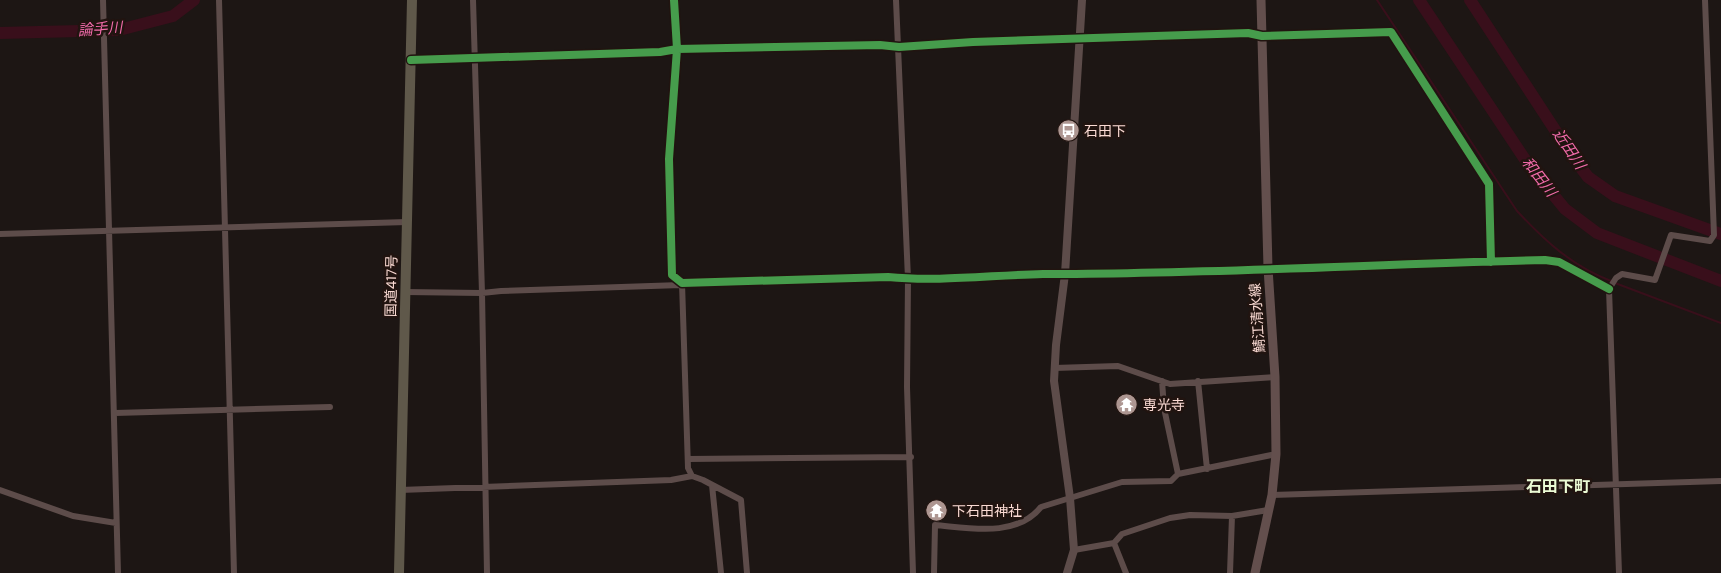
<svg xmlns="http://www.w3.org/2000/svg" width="1721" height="573" font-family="'DM Sans','Noto Sans JP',sans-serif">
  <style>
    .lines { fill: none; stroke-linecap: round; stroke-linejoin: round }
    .stream { stroke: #390f1b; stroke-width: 2 }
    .river { stroke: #390f1b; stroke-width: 12 }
    .minor { stroke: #5d4c4a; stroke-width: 6 }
    .tertiary { stroke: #5d4c4a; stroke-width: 8 }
    .secondary { stroke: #634f4d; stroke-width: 9 }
    .trunk { stroke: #5f584a; stroke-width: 10 }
    .cycleway-casing { stroke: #211410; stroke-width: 11 }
    .cycleway { stroke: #469c4c; stroke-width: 8 }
    .labels { text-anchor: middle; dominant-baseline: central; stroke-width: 5; stroke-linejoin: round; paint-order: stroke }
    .poi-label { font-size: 14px; fill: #fbdbd4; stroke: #211410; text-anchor: start }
    .street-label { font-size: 14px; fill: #fbdbd4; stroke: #211410 }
    .water-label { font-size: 15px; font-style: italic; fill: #f26baa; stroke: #211410 }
    .quarter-label { font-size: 16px; font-weight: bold; fill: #ebfbd5; stroke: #211410 }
  </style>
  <rect width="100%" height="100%" fill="#1d1614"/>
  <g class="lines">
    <path class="stream" d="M1377 0 1517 211C1545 241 1572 266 1611 281
      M1615 283 1721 323"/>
    <path class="river" d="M1419 0 1528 164 1565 209 1597 233 1721 281
      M1470 0 1572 156 1588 177 1615 196 1721 234
      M0 33 119 30 173 16 194 0"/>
    <path class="minor" d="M103 0 118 573
      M219 0 234 573
      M473 0 482 293 487 573
      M674 0 677 49 669 159 672 275 682 283 888 277C939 282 992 275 1043 274 1210 274 1378 264 1545 260L1559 262 1609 289
      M896 0 908 279 907 387 913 573
      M411 60 660 52 677 49 880 45 899 47 973 42 1248 33 1262 36 1391 32 1489 184 1491 262
      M0 234 407 222
      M682 283 688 468 692 476
      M405 292 482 293 501 291 681 285
      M1054 368 1118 366 1170 384 1275 377
      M1162 381 1164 408 1178 474
      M1198 381 1207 469
      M115 413 330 407
      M688 459 911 457
      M712 485 721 573
      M0 490 73 516 116 523
      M400 490 671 480 692 476 703 480 741 500 747 573
      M1272 495 1721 481
      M1114 543 1126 573
      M1074 550 1114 543 1122 534 1170 518 1190 515 1232 516 1268 510
      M934 573 935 525C970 528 1016 538 1041 507L1122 482 1171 481 1178 474 1276 454
      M1230 573 1232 516
      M1619 573 1609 289 1616 278 1622 274 1655 280 1671 235 1710 241 1714 235 1705 0"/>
    <path class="tertiary" d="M1067 573 1074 550 1070 498 1054 381 1056 345 1065 274 1082 0"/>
    <path class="secondary" d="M1255 573 1272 495 1276 454 1275 377 1268 268 1261 0"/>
    <path class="trunk" d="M399 573 412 0"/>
    <defs>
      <path id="cycleway" d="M674 0 677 49 669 159 672 275 682 283 888 277C939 282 992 275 1043 274 1210 274 1378 264 1545 260L1559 262 1609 289
        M411 60 660 52 677 49 880 45 899 47 973 42 1248 33 1262 36 1391 32 1489 184 1491 262"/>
    </defs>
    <use href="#cycleway" class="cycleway-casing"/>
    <use href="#cycleway" class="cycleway"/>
  </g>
  <defs>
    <symbol id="bus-disc" viewBox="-11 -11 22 22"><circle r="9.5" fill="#ad9691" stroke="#211410"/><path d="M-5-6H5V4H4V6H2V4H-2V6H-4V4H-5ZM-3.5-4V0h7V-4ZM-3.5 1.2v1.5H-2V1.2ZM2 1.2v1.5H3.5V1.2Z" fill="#fff"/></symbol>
    <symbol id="temple-disc" viewBox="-11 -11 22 22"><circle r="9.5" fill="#ad9691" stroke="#211410"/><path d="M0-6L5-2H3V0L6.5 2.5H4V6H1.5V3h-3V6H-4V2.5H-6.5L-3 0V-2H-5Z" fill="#fff"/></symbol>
  </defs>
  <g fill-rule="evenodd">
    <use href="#bus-disc" x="1056" y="118" width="25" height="25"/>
    <use href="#temple-disc" x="1114" y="392" width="25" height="25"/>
    <use href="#temple-disc" x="924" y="498" width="25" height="25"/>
  </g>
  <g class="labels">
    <g class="poi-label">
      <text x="1084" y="131">石田下</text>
      <text x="1143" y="405">専光寺</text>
      <text x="952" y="511">下石田神社</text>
    </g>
    <g class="street-label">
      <text transform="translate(391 286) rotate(-89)">国道417号</text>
      <text transform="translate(1257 318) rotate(-94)">鯖江清水線</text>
    </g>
    <g class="water-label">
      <text transform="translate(100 29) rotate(-4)">論手川</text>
      <text transform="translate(1569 149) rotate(56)">近田川</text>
      <text transform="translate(1539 177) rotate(52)">和田川</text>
    </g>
    <g class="quarter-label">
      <text x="1558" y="486">石田下町</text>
    </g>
  </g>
</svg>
